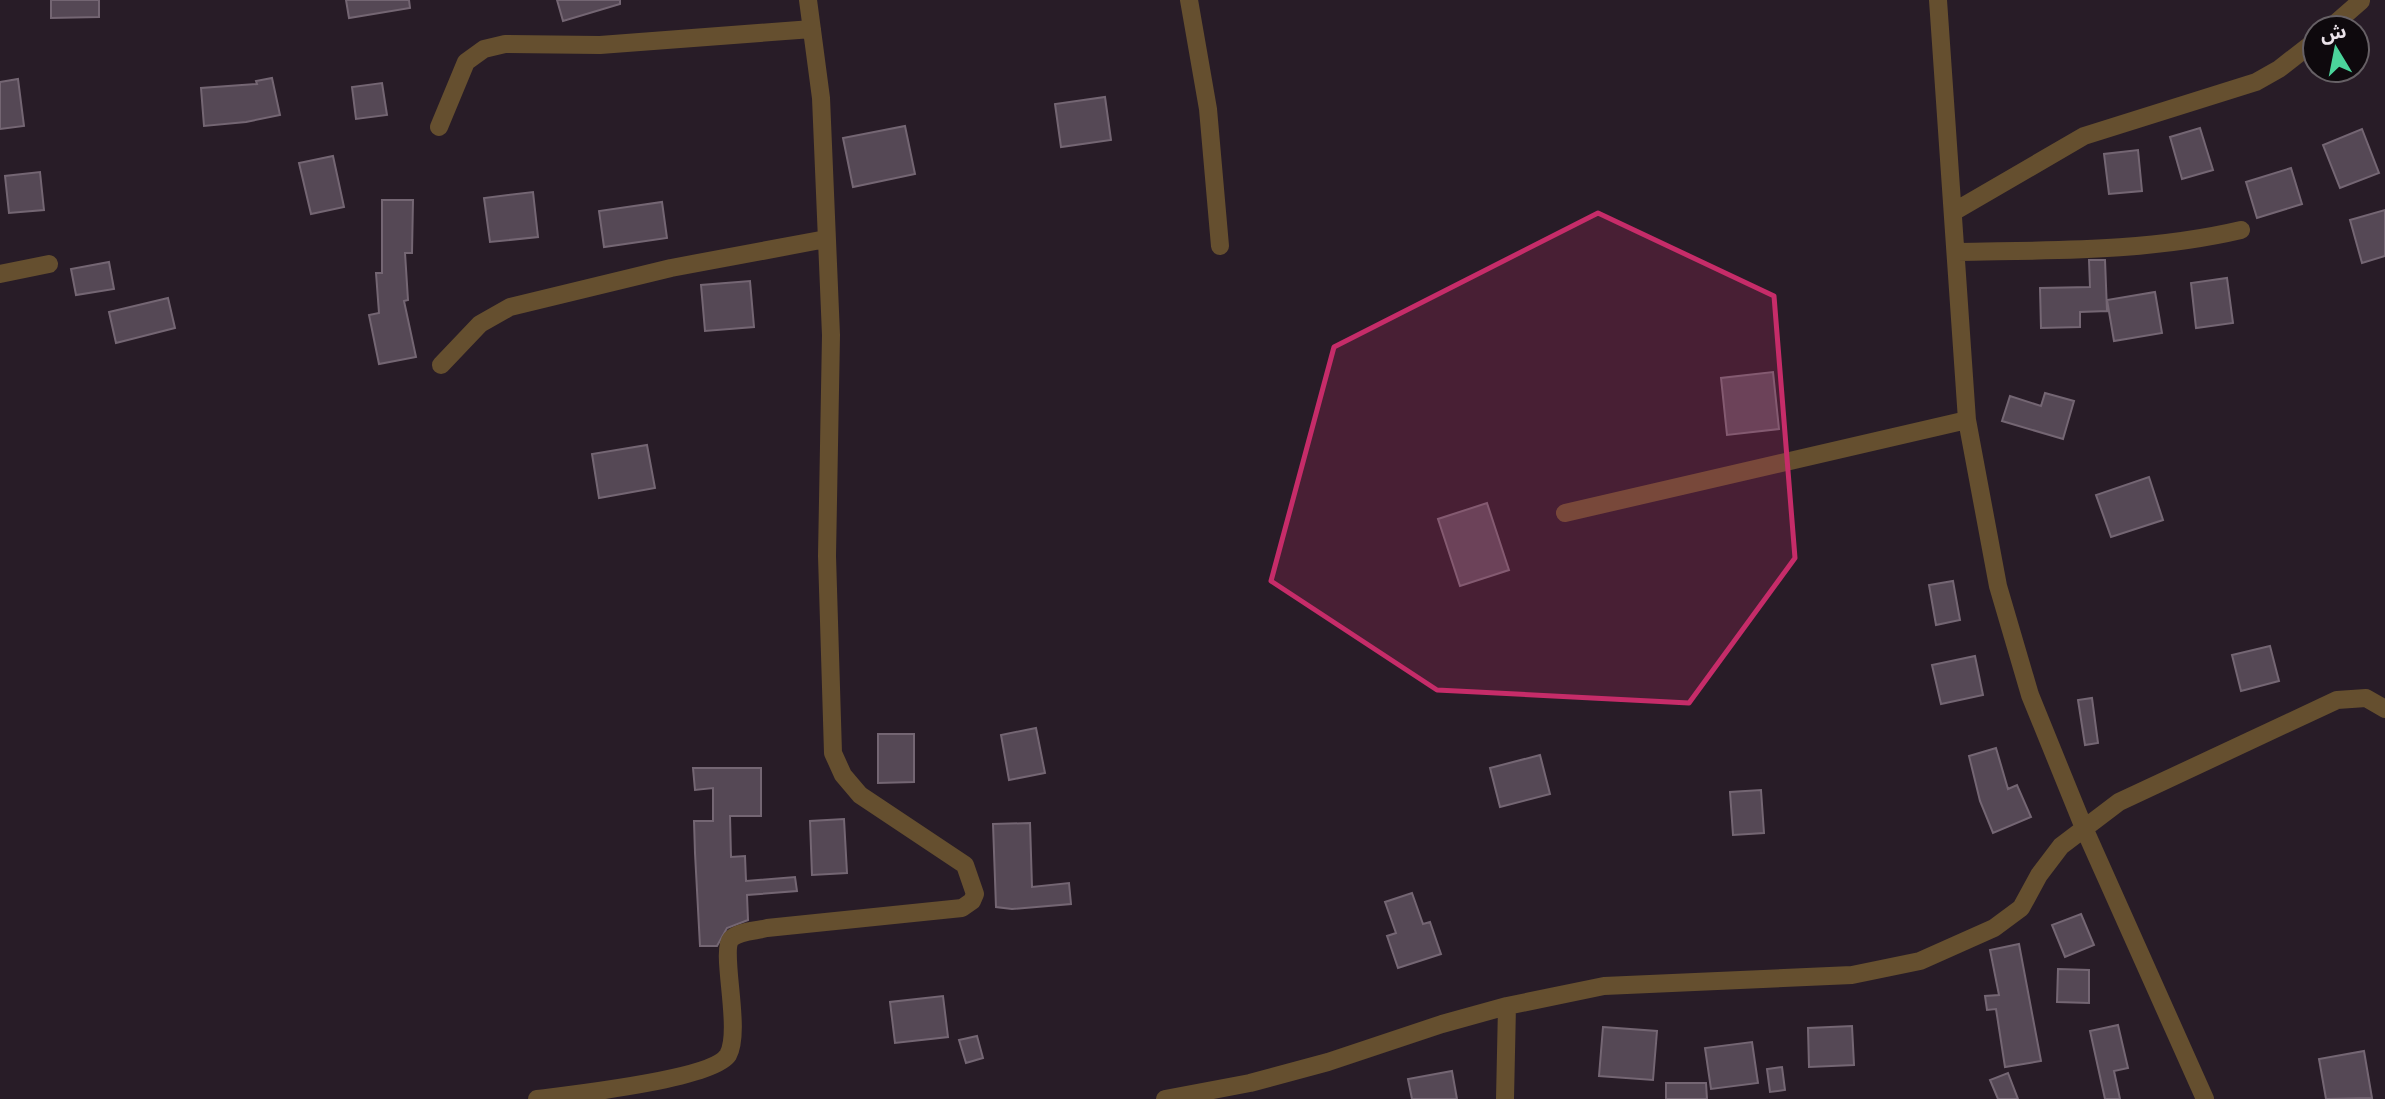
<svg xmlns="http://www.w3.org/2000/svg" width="2385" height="1099" font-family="'PT Sans Narrow','Noto Sans Arabic',sans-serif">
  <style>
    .building { fill: #554855; stroke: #746673; stroke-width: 2 }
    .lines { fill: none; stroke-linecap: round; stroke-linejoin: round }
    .minor { stroke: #654f2f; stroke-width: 18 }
    .marked { fill: #c62c69; fill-opacity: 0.2; stroke: #c62c69; stroke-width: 5; stroke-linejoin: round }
  </style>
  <rect width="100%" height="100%" fill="#281c27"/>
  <path class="building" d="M51 0H99V17L51 18Z
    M346 0H409L410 8 349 18Z
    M557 0H620V4L563 21Z
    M272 78 280 115 246 122 204 126 201 88 257 84 256 81Z
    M18 79 24 126 0 129V82Z
    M382 83 387 115 356 119 352 87Z
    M1105 97 1111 140 1061 147 1055 104Z
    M905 126 915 174 853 187 843 138Z
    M2200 128 2213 170 2182 179 2170 137Z
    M2362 129 2379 173 2340 188 2323 145Z
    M2138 150 2142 191 2109 194 2104 154Z
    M333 156 344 207 311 214 299 163Z
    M2291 168 2302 204 2257 218 2246 182Z
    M40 172 44 210 9 213 5 176Z
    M533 192 538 237 490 242 484 198Z
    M382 200H413L412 253H405L408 300 404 301 416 357 379 364 369 315 379 313 376 273H382Z
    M662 202 667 238 604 247 599 211Z
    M2385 210V256L2362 263 2350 220Z
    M2089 260H2105L2107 311 2080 312V327L2041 328 2040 288 2090 287Z
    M109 262 114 289 76 295 71 269Z
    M2227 278 2233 323 2196 328 2191 283Z
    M750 281 754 327 705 331 701 285Z
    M2155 292 2162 333 2114 341 2107 300Z
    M168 298 175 328 116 343 109 312Z
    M1773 372 1779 429 1727 435 1721 378Z
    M2045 393 2074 401 2063 439 2002 421 2010 396 2041 406Z
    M647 445 655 488 599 498 592 454Z
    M2149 477 2163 520 2111 537 2096 495Z
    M1487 503 1509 570 1460 586 1438 519Z
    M1953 581 1960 620 1936 625 1929 585Z
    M2270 646 2279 681 2241 691 2232 655Z
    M1975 656 1983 695 1941 704 1932 665Z
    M2092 698 2098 743 2085 745 2078 700Z
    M1036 728 1045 773 1009 780 1001 735Z
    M878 734H914V782L878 783Z
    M1996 748 2008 789 2017 785 2031 817 1993 833 1980 801 1969 756Z
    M1540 755 1550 794 1500 807 1490 768Z
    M693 768H761V816H730L731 857 745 856 746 881 795 877 797 891 747 895 748 920 727 928 717 946H700L695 853 694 821H713V788L695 790Z
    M1761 790 1764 833 1733 835 1730 792Z
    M844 819 847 873 812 875 810 821Z
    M1030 823 1032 887 1069 883 1071 904 1012 909 996 907 993 824Z
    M1412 893 1423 924 1430 922 1441 954 1398 968 1387 936 1396 933 1385 902Z
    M2081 914 2094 945 2065 957 2052 925Z
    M2019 944 2041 1061 2005 1067 1996 1009 1987 1010 1985 996 1999 995 1990 950Z
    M2058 969 2089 970V1003L2057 1002Z
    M943 996 948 1037 895 1043 890 1002Z
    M2118 1025 2128 1068 2114 1071 2120 1099H2105L2090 1031Z
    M1852 1026 1854 1065 1809 1067 1808 1028Z
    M1603 1027 1657 1031 1653 1080 1599 1076Z
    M977 1036 983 1058 966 1063 959 1040Z
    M1752 1042 1758 1083 1711 1089 1705 1048Z
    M2364 1051 2372 1098 2326 1099 2319 1059Z
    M1782 1067 1785 1090 1770 1092 1767 1069Z
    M1452 1071 1457 1099H1412L1408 1079Z
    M2008 1073 2018 1099H1998L1990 1080Z
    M1666 1083H1706L1707 1099H1666Z"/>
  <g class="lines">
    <path class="minor" d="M1189 0 1208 109 1220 246
      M1938 0 1967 420 1998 586 2030 695 2084 828 2205 1099
      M2330 28 2361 1
      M439 127 466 62 484 49 505 44 600 45 812 29
      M1955 211 2084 136 2256 82 2279 69 2315 41
      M1957 252C2052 250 2147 252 2241 230
      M0 274 49 264
      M441 365 480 324 510 307 671 268 826 239
      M1565 513 1967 420
      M537 1099C569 1095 713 1079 728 1055 742 1030 720 952 731 939 738 931 757 931 767 928L962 908 972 901 975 894 965 865 860 795 843 775 833 753 827 556 831 335 821 98 808 0
      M1165 1099 1250 1083 1328 1062 1442 1024 1507 1006 1604 986 1852 975 1920 961 1994 928 2021 908 2039 875 2061 846 2119 802 2337 700 2366 698 2385 709
      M1505 1099 1507 1006"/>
  </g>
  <path class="marked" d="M1598 213 1774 296 1795 558 1689 703 1437 690 1271 581 1334 347Z"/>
  <g transform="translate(2336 49) rotate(350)"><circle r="33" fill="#0e090d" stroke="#666065" stroke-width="2"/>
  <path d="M0-5L12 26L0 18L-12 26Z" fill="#4bd49b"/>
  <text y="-10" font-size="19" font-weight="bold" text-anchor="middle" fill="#ebe3ea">ش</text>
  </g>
</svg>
